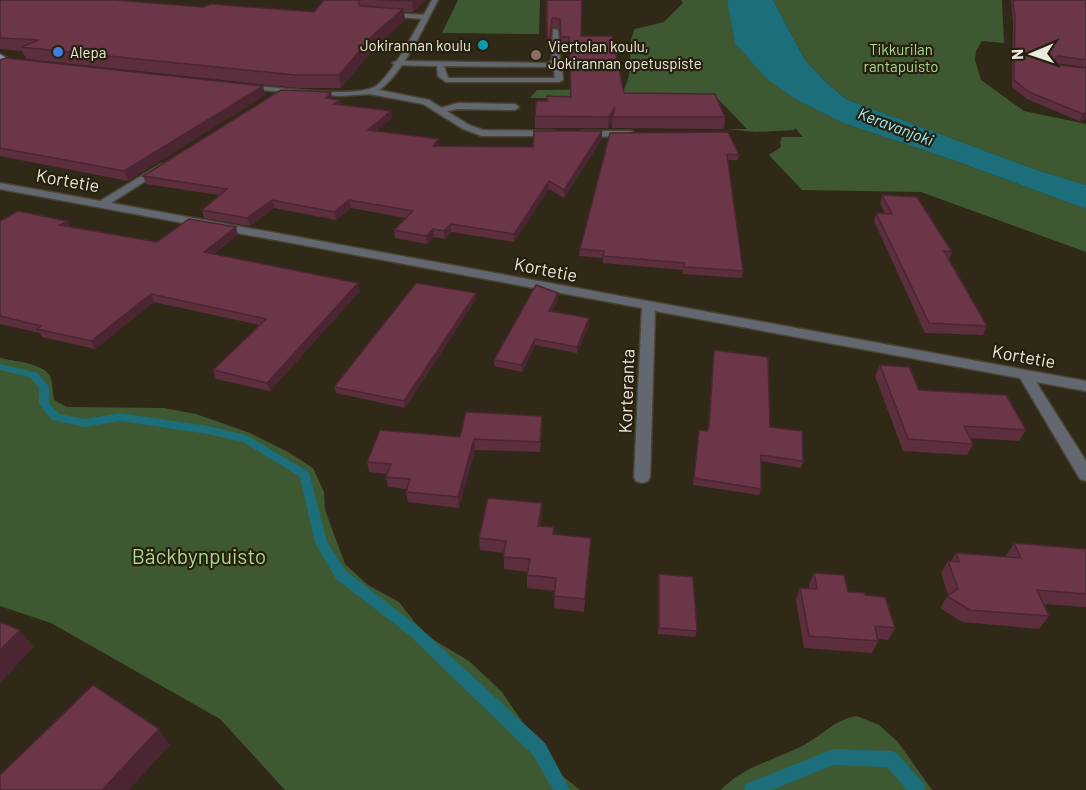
<svg xmlns="http://www.w3.org/2000/svg" width="1086" height="790" font-family="Barlow,sans-serif">
  <style>
    .green { fill: #3e5932 }
    .water { fill: #1b6e7a }
    .lines { fill: none; stroke-linecap: round; stroke-linejoin: round }
    .stream { fill: #1b6e7a; fill-rule: evenodd }
    .lane-casing { stroke: #4a4434; stroke-width: 3 }
    .street-casing { stroke: #4a4434; stroke-width: 3 }
    .secondary-casing { stroke: #4a4434; stroke-width: 3 }
    .lane { fill: #636870; fill-rule: evenodd }
    .street { fill: #636870; fill-rule: evenodd }
    .secondary { fill: #838c98; fill-rule: evenodd }
    .wall { fill: #5c2e3e }
    .shaded-wall { fill: #4b2632 }
    .building { fill: #6b3648; stroke: #4b2632; stroke-width: 1.5 }
    .culture-dot { fill: #0f9aa8; stroke: #26200e; stroke-width: 2 }
    .shop-dot { fill: #3f7fe0; stroke: #26200e; stroke-width: 2 }
    .education-dot { fill: #8d6e63; stroke: #26200e; stroke-width: 2 }
    .labels { text-anchor: middle; dominant-baseline: central; stroke-width: 4.5; stroke-linejoin: round; paint-order: stroke }
    .far-poi-label { font-size: 15px; fill: #ede8dd; stroke: #26200e; text-anchor: start }
    .far-park-label { font-size: 15px; fill: #a9d993; stroke: #26200e }
    .far-water-label { font-size: 16px; font-style: italic; fill: #99f0fe; stroke: #26200e }
    .street-label { font-size: 18px; fill: #ede8dd; stroke: #26200e }
    .near-park-label { font-size: 21px; fill: #a9d993; stroke: #26200e }
  </style>
  <rect width="100%" height="100%" fill="#302918"/>
  <path class="green" d="M458 0H540L539 34 442 33Z
    M681 0H727L731 14 797 100 843 123 953 160 1086 209V252L921 192 802 190 769 155 781 147 780 142 782 137H803L795 128 794 130 755 132 727 129H747L719 100 530 98 537 90 624 89C636 67 625 46 635 29L664 22 683 3Z
    M773 0H1002L1004 43 982 41 976 51 975 60 981 80 1024 111 1086 124V185L1037 170 846 99 827 83 805 60Z
    M0 358C13 361 43 363 50 376 53 382 52 392 54 400L67 407 164 408 196 414 250 433 288 452 313 468 324 492 325 510 345 564 368 585 399 602 417 625 434 640 469 661 502 692 555 770 580 790H285L220 719 51 623 0 606Z
    M857 716 879 725 898 742 932 790H721C743 766 776 760 804 745 822 735 836 719 857 716Z"/>
  <path class="water" d="M727 0H773L805 60 827 83 846 99 1037 170 1086 185V209L953 160 843 123 797 100 767 79 735 43Z"/>
  <g class="lines">
    <path class="stream" d="M0 364 38 373 49 387V403L59 414 85 419 120 413 208 426 246 435 309 472 327 542 346 571 419 627 545 743 570 790H553L533 755 409 635 336 579 315 543 300 477 243 442 208 434 120 421 85 427 52 420 39 404V388L30 377 0 370Z
      M833 749 891 751 897 753 924 784 926 790H907L887 767 833 765 772 790H744L746 784Z"/>
    <defs>
      <path id="lane" d="M384 13 426 15 429 17 426 19 382 16Z
        M553 29 558 30 560 61 555 65 562 68 563 80 559 82H446L438 76 437 66 396 65 392 63 396 61 548 63 552 60ZM444 66 548 67 554 69 555 78H448Z
        M458 103 515 104 519 107 515 110 458 109 438 113 434 110Z"/>
      <path id="street" d="M432 0H438C424 26 403 74 379 90L429 100 469 125 483 130 555 131 558 132V136H482L463 129 423 104 370 94 340 96 246 89 242 87 246 85C272 87 357 99 376 86 394 73 420 21 432 0Z
        M630 131 633 132V136L582 137 577 134 582 131Z
        M161 164 164 165V169L111 203 1086 381V391L1036 382 1086 461V481L1080 479 1020 378 655 311 650 477 648 481 642 483 636 481 634 477 642 308 0 189V183L100 201Z"/>
      <path id="secondary" d="M0 54 8 59 26 63C20 67 6 65 0 60Z"/>
    </defs>
    <use href="#lane" class="lane-casing"/>
    <use href="#street" class="street-casing"/>
    <use href="#secondary" class="secondary-casing"/>
    <use href="#lane" class="lane"/>
    <use href="#street" class="street"/>
    <use href="#secondary" class="secondary"/>
  </g>
  <path class="wall" d="M0 0 203 7 314 12 324 0H426L413 12H404L405 20 375 47 341 88H297L26 59 22 51 0 49Z
    M546 0 581 36 624 93 725 117 724 129 612 128V122L608 128H535V116L547 101 570 97 569 47H561L560 29 552 27 550 47H547Z
    M1011 0H1086V67L1057 63 1086 119 1079 121 1027 99 1012 87 1013 24Z
    M0 60 263 86 265 95 128 181 0 156Z
    M332 99 341 105 392 118 376 131 439 139V146L533 147 602 139 564 198 549 189 514 242 451 232 445 239 434 237 427 244 395 238 394 230 406 218 351 208 336 220 274 208 250 226 204 218 202 210 219 195 146 184 143 176Z
    M610 133 739 155 738 160H728L743 271 742 278 683 274V270L603 263V258L579 256 580 249Z
    M882 195 952 252 949 259 987 326 983 335 925 333 874 221 876 213H885L880 204Z
    M0 221H67L70 226 157 242 238 235 214 254 360 291 270 391 216 379 213 370 259 325 154 302 95 349 42 337 40 333 0 324Z
    M476 293V299L405 408 336 393 334 387Z
    M558 299 552 311 589 318V324L577 353 535 345 522 372 494 366V360Z
    M714 350 770 427 803 461 801 468 761 461V489L759 495 693 485 699 430 707 431 708 429Z
    M880 365 919 390 1026 430 1019 441 970 438 973 444 967 455 903 451 875 376Z
    M542 426 540 452 475 450 459 508 408 502 406 492 407 489 388 487 386 477 387 474 369 472 367 462 460 437Z
    M542 503V516L540 526 554 534 591 538 584 612 554 608 555 591 527 588V572L504 569V553L480 550 479 538Z
    M1014 543 1086 549V607L1043 604 1049 616 1039 629 962 622 940 608 948 595 941 573 948 561H951L956 553 1007 557 1006 556Z
    M814 573 848 592 865 595 895 628 888 640 878 639V641L872 653 804 648 796 600 800 588 810 589 809 585Z
    M659 574 697 631 695 637 658 634V580Z"/>
  <path class="shaded-wall" d="M414 0H426L413 12 412 1Z
    M403 9 405 20 375 47 341 88 339 75 373 35Z
    M263 86 265 95 128 181 124 171Z
    M331 92 333 99 326 98Z
    M340 100 341 107 334 104Z
    M615 107 612 122 608 128 609 117Z
    M391 111 392 118 369 137 368 130Z
    M1086 113V119L1079 121 1083 114Z
    M602 131V139L564 198V190Z
    M439 139V147L433 146Z
    M549 181V189L514 242V234Z
    M272 200 274 208 250 226 247 218Z
    M349 200 351 208 336 220 334 212Z
    M67 221 71 228 60 225Z
    M451 224V232L445 239 444 231Z
    M236 227 238 235 206 261 204 252Z
    M433 229 434 237 427 244 426 236Z
    M358 283 360 291 270 391 267 383Z
    M476 293V299L405 408 404 401Z
    M558 293V299L549 317V311Z
    M151 294 154 302 95 349 91 341Z
    M589 318V324L577 353V347Z
    M535 339V345L522 372V365Z
    M474 439 475 450 459 508 458 497Z
    M542 503V516L538 538V526Z
    M20 630 34 647 0 683V650Z
    M159 729 170 745 129 790H102Z"/>
  <path class="building" d="M0 0H115L203 7 211 4 314 12 324 0H360L358 4 360 6 403 9 373 35 339 75H295L21 47 39 40 0 38Z
    M377 0H414L412 1Z
    M547 0H582L581 36H612L624 93 715 94 725 117H613L615 107 609 117 535 116 536 101H547V96L571 97 569 37H561L560 19 552 18 550 37H547Z
    M1013 0H1086V60L1058 56 1055 59 1057 65 1086 68V113L1083 114 1029 92 1014 80 1015 18Z
    M6 58 263 86 124 171 0 148V60Z
    M281 90 331 92 326 98 340 100 334 104 391 111 368 130 439 139 433 146 533 147 534 131H602L564 190 549 181 514 234 451 224 444 231 433 229 426 236 394 230 413 211 349 200 334 212 272 200 247 218 202 210 227 189 143 176Z
    M728 132 739 155 727 154 743 271 684 267V263L603 256 604 251 580 249 610 133Z
    M882 195 917 197 952 252 944 251 987 326 929 323 876 213 892 214Z
    M18 211 67 221 60 225 157 242 189 219 236 227 204 252 358 283 267 383 213 370 266 319 151 294 91 341 37 329 41 326 0 316V221Z
    M416 283 476 293 404 401 334 387Z
    M536 285 558 293 549 311 589 318 577 347 535 339 522 365 494 360Z
    M714 350 768 357 770 427 802 431 803 461 761 455V489L694 478 699 430 707 431 709 427Z
    M880 365 909 367 919 390 1006 395 1026 430 964 426 973 444 908 439Z
    M466 412 542 416 540 442 474 439 458 497 406 492 410 479 386 477 391 464 367 462 380 430 460 437Z
    M488 498 542 503 538 526 554 527 553 534 591 538 585 599 554 596 556 578 527 575 530 559 503 557 506 541 479 538Z
    M1014 543 1086 549V594L1037 590 1049 616 970 610 947 596 958 589 948 561 959 562 956 553 1021 558Z
    M814 573 844 575 848 592 865 593V595L885 597 895 628 875 626 878 641 809 636 800 588 817 589Z
    M659 574 693 577 697 631 659 628Z
    M0 622 20 630 0 650Z
    M93 685 159 729 102 790H0V775Z"/>
  <circle class="culture-dot" cx="483" cy="45" r="6"/>
  <circle class="shop-dot" cx="58" cy="52" r="6"/>
  <circle class="education-dot" cx="536" cy="55" r="6"/>
  <g class="labels">
    <g class="far-poi-label">
      <text x="471" y="45" text-anchor="end">Jokirannan koulu</text>
      <text x="548" y="46">Viertolan koulu,<tspan x="548" dy="17">Jokirannan opetuspiste</tspan></text>
      <text x="70" y="52">Alepa</text>
    </g>
    <g class="far-park-label">
      <text x="901" y="49">Tikkurilan<tspan x="901" dy="17">rantapuisto</tspan></text>
    </g>
    <g class="far-water-label">
      <text transform="translate(896 126) rotate(21)">Keravanjoki</text>
    </g>
    <g class="street-label">
      <text transform="translate(68 180) rotate(10)">Kortetie</text>
      <text transform="translate(546 269) rotate(11)">Kortetie</text>
      <text transform="translate(1024 356) rotate(10)">Kortetie</text>
      <text transform="translate(626 391) rotate(-88)">Korteranta</text>
    </g>
    <g class="near-park-label">
      <text x="199" y="555">Bäckbynpuisto</text>
    </g>
  </g>
  <g transform="translate(1032 54) rotate(268)" stroke="#26200e" stroke-width="4.5" paint-order="stroke">
  <path d="M0-4.5L10 22L0 15L-10 22Z" fill="#ede8dd"/>
  <text y="-9" font-size="16" font-weight="bold" text-anchor="middle" fill="#ede8dd">N</text>
  </g>
</svg>
